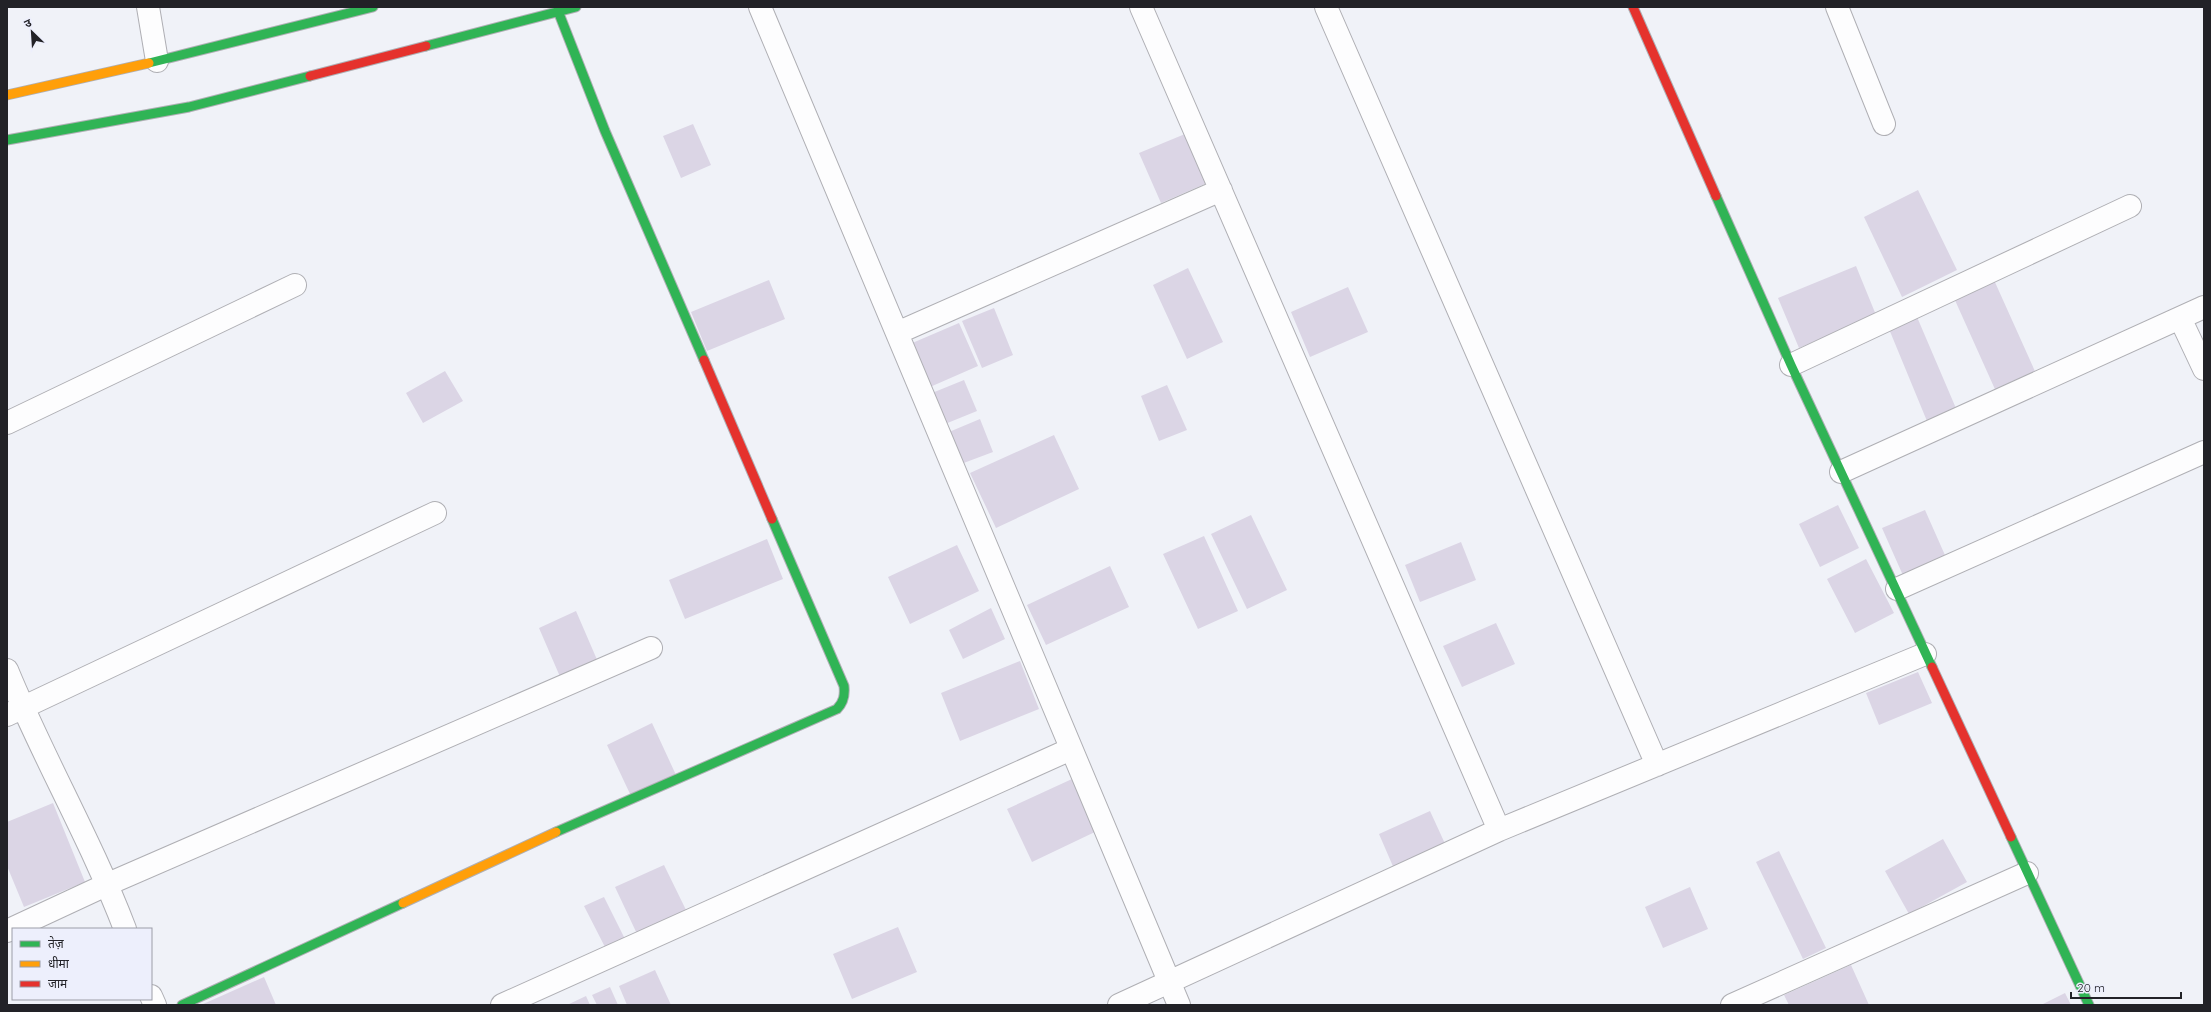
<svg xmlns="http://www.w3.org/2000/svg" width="2211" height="1012" font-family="Quicksand,'Noto Sans Devanagari',sans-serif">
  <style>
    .building { fill: #dbd5e5 }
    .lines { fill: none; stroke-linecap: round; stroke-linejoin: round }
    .street-casing { stroke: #afafb4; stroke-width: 24 }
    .fast-casing { stroke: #afafb4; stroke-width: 11 }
    .slow-casing { stroke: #afafb4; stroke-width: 11 }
    .jam-casing { stroke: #afafb4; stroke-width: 11 }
    .street { stroke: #fdfdfe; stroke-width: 22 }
    .fast { stroke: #30b455; stroke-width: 9 }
    .slow { stroke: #ff9f0a; stroke-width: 9 }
    .jam { stroke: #e5322d; stroke-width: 9 }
  </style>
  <rect width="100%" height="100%" fill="#f0f2f8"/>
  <path class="building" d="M693 124 711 165 681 178 663 136Z
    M1185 134 1207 183 1161 203 1139 153Z
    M1918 190 1957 270 1902 297 1864 217Z
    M1856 266 1876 315 1799 348 1778 298Z
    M1188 268 1223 342 1187 359 1153 285Z
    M769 280 785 319 707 351 691 312Z
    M1994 280 2038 378 1998 396 1954 298Z
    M1348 287 1368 332 1310 357 1291 312Z
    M994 308 1013 355 982 368 962 321Z
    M1917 317 1958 413 1929 426 1889 329Z
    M959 323 978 366 930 387 910 344Z
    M445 371 463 401 423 423 406 393Z
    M964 380 977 411 945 424 932 393Z
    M1167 385 1187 430 1159 441 1141 396Z
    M980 419 993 452 961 464 949 432Z
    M1054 435 1079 489 996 528 970 473Z
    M1838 505 1859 548 1820 567 1799 524Z
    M1925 510 1948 562 1905 580 1882 528Z
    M1251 515 1287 590 1247 609 1211 534Z
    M1204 536 1238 611 1198 629 1163 554Z
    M767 539 783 579 685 619 669 580Z
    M1461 542 1476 580 1420 602 1405 565Z
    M957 545 979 591 910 624 888 577Z
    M1866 559 1894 613 1855 633 1827 579Z
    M1110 566 1129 607 1046 645 1027 605Z
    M991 608 1005 639 963 659 949 630Z
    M576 611 598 662 561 679 539 628Z
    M1496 623 1515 664 1462 687 1443 646Z
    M1020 661 1039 709 960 741 941 693Z
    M1918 672 1932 703 1879 725 1866 693Z
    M652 723 676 775 631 796 607 745Z
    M1072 779 1097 831 1032 862 1007 809Z
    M53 803 85 882 24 907 7 866V822Z
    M1430 811 1447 848 1395 871 1379 834Z
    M1943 839 1967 882 1909 914 1885 871Z
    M1779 851 1826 948 1803 959 1756 862Z
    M664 865 687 912 638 936 615 887Z
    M1690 887 1708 929 1663 948 1645 907Z
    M604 897 626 941 607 951 584 906Z
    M898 927 917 972 852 999 833 954Z
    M1851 965 1869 1005H1789L1784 995Z
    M655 970 671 1005H627L619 986Z
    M264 977 276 1005H201Z
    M610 987 618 1005H597L592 995Z
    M2065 993 2071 1005H2041Z
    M586 996 590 1005H567Z"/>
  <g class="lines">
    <defs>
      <path id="street" d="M148 7 157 61
        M760 7 1179 1005
        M1141 7 1499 830
        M1326 7 1657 765
        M1837 7 1884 124
        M2180 318 2204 369
        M897 333 1221 190
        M1791 365 2130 206
        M7 423 295 285
        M1841 472 2204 307
        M1897 589 2204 452
        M7 670C43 758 91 840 125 929
        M7 715 435 513
        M7 931 108 884 651 648
        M151 996 155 1005
        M502 1005 1071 749
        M1119 1005 1499 830 1925 654
        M1732 1005 2027 873"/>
      <path id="fast" d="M558 11 605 131 704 360
        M426 46 576 7
        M149 63 373 7
        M7 140 189 107 310 76
        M1716 196 1791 365 1932 667
        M556 832 837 709C844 702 845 695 844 686L772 519
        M2011 837 2089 1005
        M182 1005 403 903"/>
      <path id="slow" d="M7 95 149 63
        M403 903 556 832"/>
      <path id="jam" d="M1633 7 1716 196
        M310 76 426 46
        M704 360 772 519
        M1932 667 2011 837"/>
    </defs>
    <use href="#street" class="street-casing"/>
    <use href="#fast" class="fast-casing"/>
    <use href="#slow" class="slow-casing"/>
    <use href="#jam" class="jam-casing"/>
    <use href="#street" class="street"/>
    <use href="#fast" class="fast"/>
    <use href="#slow" class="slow"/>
    <use href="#jam" class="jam"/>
  </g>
  <rect width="2211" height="1012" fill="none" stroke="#222227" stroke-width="16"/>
  <rect x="12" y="928" width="140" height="72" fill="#edeffc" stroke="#9c9da7"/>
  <rect x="20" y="941" width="20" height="6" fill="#30b455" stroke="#9c9da7"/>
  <text x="48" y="948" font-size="12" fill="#222227">तेज़</text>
  <rect x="20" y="961" width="20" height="6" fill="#ff9f0a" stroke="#9c9da7"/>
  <text x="48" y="968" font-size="12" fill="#222227">धीमा</text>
  <rect x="20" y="981" width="20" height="6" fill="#e5322d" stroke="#9c9da7"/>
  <text x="48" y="988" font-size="12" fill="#222227">जाम</text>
  <g transform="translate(32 32) rotate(335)" stroke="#edeffc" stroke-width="3" paint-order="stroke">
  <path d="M0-3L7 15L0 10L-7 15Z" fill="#222227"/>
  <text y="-6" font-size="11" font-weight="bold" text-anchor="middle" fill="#222227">उ</text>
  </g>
  <path d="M2071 992v6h110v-6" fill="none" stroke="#222227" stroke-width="2"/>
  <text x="2077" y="992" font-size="12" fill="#222227" stroke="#edeffc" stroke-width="3" paint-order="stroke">20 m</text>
</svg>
